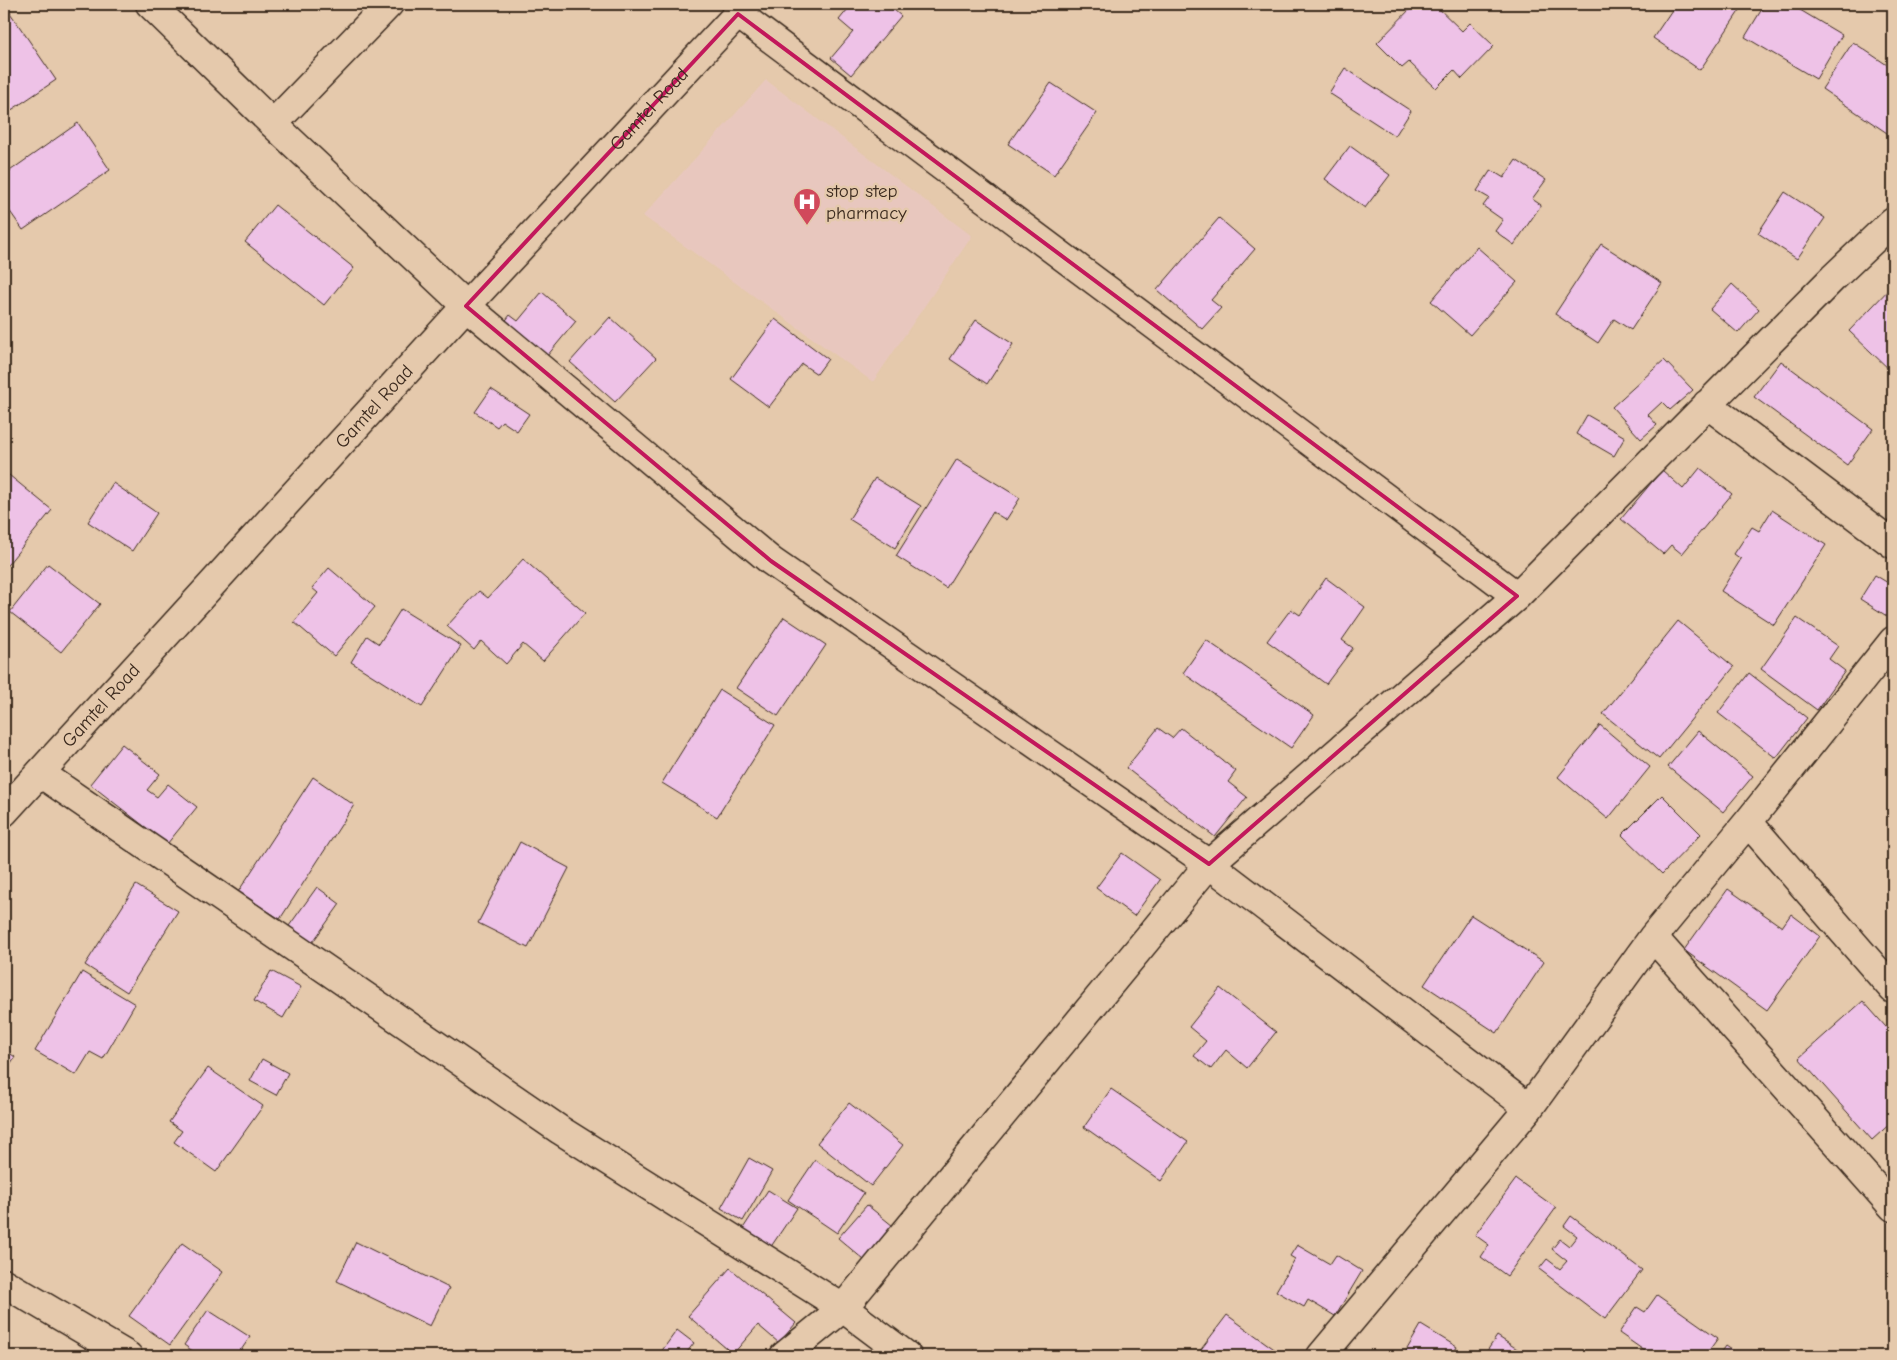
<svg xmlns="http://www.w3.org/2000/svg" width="1897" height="1360" font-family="'Comic Neue',sans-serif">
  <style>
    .built { fill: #e8c7be }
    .building { fill: #eec2e7; stroke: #3b2a1e }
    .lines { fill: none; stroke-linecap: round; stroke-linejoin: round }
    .street-casing { stroke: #3b2a1e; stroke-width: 31 }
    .secondary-casing { stroke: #3b2a1e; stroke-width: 31 }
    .street { stroke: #e5c9ac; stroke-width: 28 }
    .secondary { stroke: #e5c9ac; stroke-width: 28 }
    .marked { fill: none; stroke: #c2185b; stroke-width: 4; stroke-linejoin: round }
    .labels { text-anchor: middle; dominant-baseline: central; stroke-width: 5; stroke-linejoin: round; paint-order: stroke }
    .street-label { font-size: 19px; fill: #3b2a1e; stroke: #e5c9ac }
    .poi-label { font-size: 19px; fill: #3b2a1e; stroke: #e5c9ac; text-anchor: start }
  </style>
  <rect width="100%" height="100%" fill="#e5c9ac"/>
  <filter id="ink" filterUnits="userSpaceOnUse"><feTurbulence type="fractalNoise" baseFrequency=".02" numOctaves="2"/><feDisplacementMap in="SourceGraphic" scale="10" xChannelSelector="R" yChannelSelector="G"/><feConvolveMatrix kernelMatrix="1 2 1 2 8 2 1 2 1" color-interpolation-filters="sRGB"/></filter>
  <g filter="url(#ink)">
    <path class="built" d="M766 80 972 236 873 382 643 216Z"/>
    <path class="building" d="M4 4 56 80 4 115Z
      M852 4H887L901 16 851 75 831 58 853 32 839 20Z
      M1415 4H1434L1462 31 1470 23 1494 46 1462 79 1454 70 1436 88 1409 62 1402 68 1377 43Z
      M1676 4H1737L1742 7 1700 70 1653 38Z
      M1765 4H1790L1842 35 1816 79 1745 37Z
      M1853 42 1893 69V130L1890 135 1822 89Z
      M1345 68 1411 111 1395 136 1329 93Z
      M1051 83 1097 113 1054 175 1008 144Z
      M78 123 110 170 23 230 4 203V175Z
      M1350 146 1390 175 1365 208 1325 179Z
      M1516 160 1546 180 1532 199 1541 205 1514 245 1495 231 1503 220 1483 206 1489 198 1477 191 1491 170 1504 178Z
      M1785 192 1825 218 1797 259 1758 233Z
      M275 205 354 268 324 305 245 242Z
      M1219 218 1255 249 1211 300 1221 308 1202 329 1157 290Z
      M1601 244 1662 283 1631 330 1614 319 1598 343 1555 314Z
      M1477 247 1517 282 1470 335 1431 301Z
      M1732 284 1759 309 1738 333 1710 309Z
      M1893 285V370L1892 372 1849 331Z
      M542 292 576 321 542 362 500 328 510 315 518 321Z
      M610 317 656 358 615 402 570 362Z
      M775 319 828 359 817 374 802 364 769 407 731 379Z
      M976 320 1013 344 987 384 950 359Z
      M1664 360 1693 390 1670 410 1662 402 1648 415 1657 425 1641 439 1612 407Z
      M1781 361 1873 429 1847 465 1754 397Z
      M491 389 529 414 517 431 502 421 497 427 475 412Z
      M1587 415 1625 437 1614 456 1576 434Z
      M957 459 1020 498 1006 520 993 512 946 588 896 556Z
      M1700 468 1732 494 1682 554 1671 545 1663 554 1621 519 1662 470 1683 489Z
      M4 471 52 510 4 569Z
      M875 478 921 506 895 548 849 519Z
      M113 483 157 513 132 551 88 522Z
      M1772 510 1826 545 1774 625 1721 591 1741 559 1734 554 1752 527 1759 531Z
      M523 559 585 613 543 661 523 644 506 664 481 641 474 650 447 626 479 591 488 598Z
      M48 564 100 604 61 652 10 612Z
      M329 568 375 607 334 656 294 622 318 593 312 588Z
      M1875 575 1893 586V620L1860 599Z
      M1326 578 1365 607 1342 640 1353 648 1326 684 1267 641 1291 609 1300 615Z
      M401 609 461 646 422 707 351 662 367 636 379 644Z
      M784 617 826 645 778 716 736 688Z
      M1797 618 1838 646 1829 659 1845 671 1817 710 1761 669Z
      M1678 621 1734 667 1659 759 1603 714Z
      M1206 640 1314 715 1291 748 1183 673Z
      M1749 673 1807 718 1776 758 1718 713Z
      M720 690 775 725 717 817 662 783Z
      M1600 725 1650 767 1608 819 1558 777Z
      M1158 728 1172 738 1181 728 1236 771 1228 782 1247 797 1215 837 1126 768Z
      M1698 731 1753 776 1723 812 1668 767Z
      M122 744 160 774 147 790 157 797 168 784 197 807 167 844 90 784Z
      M313 777 354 805 280 919 238 892Z
      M1662 795 1701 834 1662 874 1622 835Z
      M520 842 569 868 528 948 478 923Z
      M1122 853 1160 880 1134 916 1096 888Z
      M136 885 178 911 127 992 85 965Z
      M317 887 340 904 312 943 289 926Z
      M1728 889 1782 927 1791 914 1820 936 1767 1010 1684 950Z
      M1471 915 1544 962 1497 1033 1424 985Z
      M271 971 301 987 283 1018 254 1001Z
      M82 972 135 1004 103 1059 90 1052 76 1075 35 1051Z
      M1220 988 1276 1032 1247 1068 1226 1050 1211 1069 1194 1056 1206 1041 1189 1027Z
      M1863 1001 1893 1035V1121L1872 1140 1799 1058Z
      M4 1049 15 1057 4 1073Z
      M262 1059 288 1073 276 1095 250 1081Z
      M208 1068 263 1106 216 1172 174 1142 182 1131 169 1122Z
      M1111 1089 1188 1142 1161 1181 1084 1127Z
      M849 1103 903 1145 871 1186 817 1143Z
      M749 1158 772 1171 743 1221 721 1208Z
      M815 1160 864 1193 837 1233 788 1200Z
      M1516 1179 1556 1208 1507 1276 1481 1257 1489 1245 1475 1235Z
      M768 1190 797 1208 770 1248 742 1230Z
      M867 1205 893 1226 864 1260 838 1238Z
      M1571 1216 1642 1270 1605 1319 1539 1269 1547 1259 1560 1269 1567 1261 1552 1249 1560 1239 1569 1246 1577 1236 1564 1226Z
      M356 1242 449 1288 430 1326 337 1281Z
      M182 1243 223 1272 170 1345 129 1316Z
      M1297 1245 1330 1264 1336 1255 1362 1271 1335 1316 1308 1300 1304 1307 1276 1291 1295 1259 1290 1256Z
      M730 1268 796 1323 779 1343 758 1325 733 1354 688 1316Z
      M1657 1295 1718 1338 1705 1356H1652L1619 1333 1637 1307 1645 1312Z
      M208 1310 250 1337 237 1356H200L184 1345Z
      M1227 1315 1277 1351 1273 1356H1196Z
      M1421 1325 1457 1347 1452 1356H1403Z
      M677 1330 694 1343 684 1356H658Z
      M1497 1336 1528 1356H1495L1487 1351Z
      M1725 1346 1740 1356H1718Z"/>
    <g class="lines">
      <defs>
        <path id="street" d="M150 4 273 124 466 306 771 561 1209 864 1529 1108
          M738 14 1517 596
          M273 124 389 4
          M1707 404 1893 544
          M40 773 560 1130 843 1308 907 1356
          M1748 822 1893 989
          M1653 937 1893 1207
          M4 1283 128 1356
          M784 1356 843 1308 1209 864 1517 596 1833 278 1893 221
          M1321 1356 1529 1108 1653 937 1748 822 1893 641"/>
        <g id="secondary">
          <path id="s1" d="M4 812 466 306 747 4"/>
        </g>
      </defs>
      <use href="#street" class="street-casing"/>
      <use href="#secondary" class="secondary-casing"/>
      <use href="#street" class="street"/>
      <use href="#secondary" class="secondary"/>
    </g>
  </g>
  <path class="marked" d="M738 14 1517 596 1209 864 771 561 466 306Z"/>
  <defs>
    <symbol id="hospital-pin" viewBox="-11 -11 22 30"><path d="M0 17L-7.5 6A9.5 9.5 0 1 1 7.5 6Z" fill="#d1495b" stroke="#e5c9ac"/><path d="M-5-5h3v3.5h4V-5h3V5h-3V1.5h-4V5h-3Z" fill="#fff"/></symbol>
  </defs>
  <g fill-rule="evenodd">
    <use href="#hospital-pin" x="791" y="186" width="32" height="43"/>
  </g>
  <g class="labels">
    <g class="street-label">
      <text stroke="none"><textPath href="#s1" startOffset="954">Gamtel Road</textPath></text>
      <text stroke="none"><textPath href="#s1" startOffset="549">Gamtel Road</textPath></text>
      <text stroke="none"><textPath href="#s1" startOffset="144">Gamtel Road</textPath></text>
    </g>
    <g class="poi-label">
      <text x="826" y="191">stop step<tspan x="826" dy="22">pharmacy</tspan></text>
    </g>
  </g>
  <rect width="1897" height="1360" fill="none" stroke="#e5c9ac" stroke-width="20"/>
  <rect x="10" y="10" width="1877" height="1340" fill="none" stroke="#3b2a1e" stroke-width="2" filter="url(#ink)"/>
</svg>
